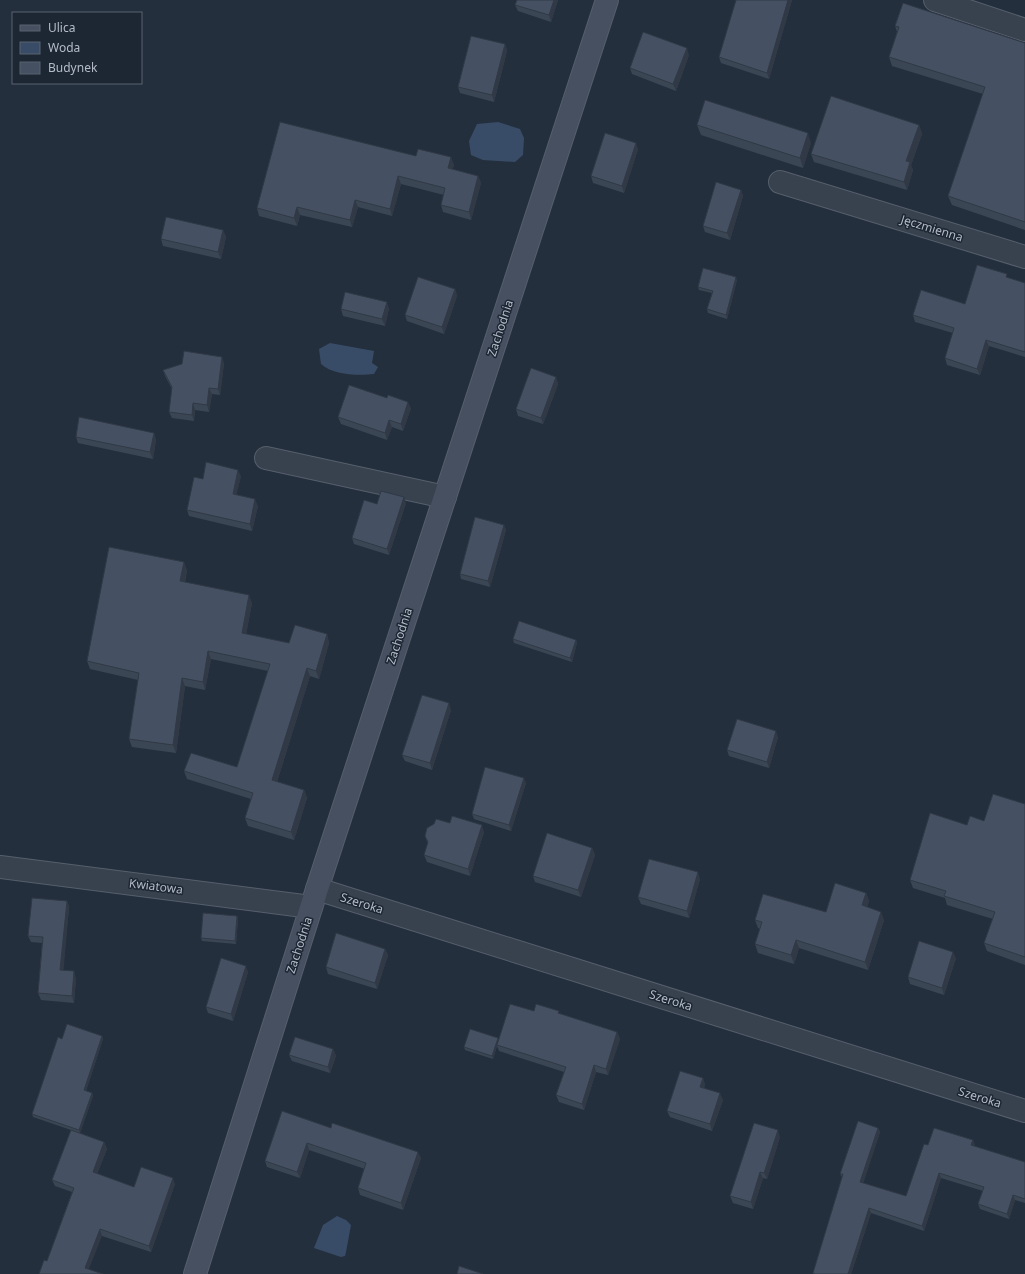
<svg xmlns="http://www.w3.org/2000/svg" width="1025" height="1274" font-family="'Noto Sans',sans-serif">
  <style>
    .water { fill: #394c67 }
    .lines { fill: none; stroke-linecap: round; stroke-linejoin: round }
    .street-casing { stroke: #565f6c; stroke-width: 24 }
    .secondary-casing { stroke: #565f6c; stroke-width: 24 }
    .street { stroke: #38414e; stroke-width: 22 }
    .secondary { stroke: #465061; stroke-width: 22 }
    .wall { fill: #3b4654 }
    .shaded-wall { fill: #303945 }
    .building { fill: #455162; stroke: #303945 }
    .labels { text-anchor: middle; dominant-baseline: central; stroke-width: 3; stroke-linejoin: round; paint-order: stroke }
    .street-label { font-size: 12px; fill: #b4bcc9; stroke: #1d2633 }
  </style>
  <rect width="100%" height="100%" fill="#242f3e"/>
  <path class="water" d="M498 122 520 129 524 138 523 155 515 162 483 160 471 155 469 141 477 124Z
    M330 343 374 351 372 363 378 367 374 374C358 376 333 375 321 364L319 349Z
    M337 1216 346 1220 351 1225 346 1252 345 1256 341 1257 314 1248 323 1225Z"/>
  <g class="lines">
    <defs>
      <path id="street" d="M935 0 1025 30
        M780 182 1025 257
        M266 458 445 497
        M0 867 311 907
        M317 889 1025 1111"/>
      <path id="secondary" d="M195 1274 317 889 607 0"/>
    </defs>
    <use href="#street" class="street-casing"/>
    <use href="#secondary" class="secondary-casing"/>
    <use href="#street" class="street"/>
    <use href="#secondary" class="secondary"/>
  </g>
  <path class="wall" d="M517 0H558L551 22 518 11 515 5Z
    M792 0 769 79 721 63 719 57Z
    M895 26 1025 43V230L952 205 948 196 983 94 892 66 889 57 897 32Z
    M505 44 507 51 494 102 460 93 458 87Z
    M689 55 676 91 632 74 630 68Z
    M697 125 811 143 803 168 701 135Z
    M919 125 922 134 911 165 913 170 907 190 814 162 811 154Z
    M638 149 624 193 593 183 591 176Z
    M416 156 454 165 452 169 478 176 481 183 471 220 443 212 441 205 444 195 401 184 392 216 358 207 352 227 300 215 297 226 259 216 257 208Z
    M741 190 743 196 730 240 705 232 703 226Z
    M223 230 226 237 221 259 163 246 161 239Z
    M1008 278 1025 283V357L989 346 980 375 947 365 945 358 953 333 915 322 913 315 965 304Z
    M737 280 727 319 708 313 707 309 712 293 699 290 698 287Z
    M455 289 457 296 444 334 407 321 405 315Z
    M389 308 385 326 343 316 341 309Z
    M224 363 220 395 212 394 209 412 195 410 194 421 172 418 169 412 172 389 165 376 163 370Z
    M556 377 558 384 543 424 518 416 516 409Z
    M411 408 403 431 392 427 387 440 341 424 338 417Z
    M154 433 156 440 153 459 78 443 76 437Z
    M241 476 236 495 258 506 252 531 189 516 187 510 203 479Z
    M406 503 389 555 354 544 352 538 377 504Z
    M504 525 506 530 490 587 461 579 460 574Z
    M187 570 185 582 252 603 246 634 289 643 327 634 329 643 319 679 310 676 277 782 304 790 307 798 294 840 248 826 245 818 251 799 187 779 184 771 237 767 268 671 211 659 205 690 185 686 176 753 132 747 129 739 138 680 90 669 87 661Z
    M513 639 576 640 577 643 572 662 514 643Z
    M451 710 432 770 405 761 402 755Z
    M778 737 769 768 729 756 727 750Z
    M526 783 511 831 474 819 472 814Z
    M1025 804V965L987 951 984 943 993 919 947 905 945 898 913 888 910 880 967 825 984 821Z
    M450 823 484 832 470 876 427 862 424 855 428 844 425 836Z
    M592 848 595 855 581 897 535 882 533 876Z
    M700 879 689 918 641 904 638 897Z
    M866 893 869 901 867 907 884 920 868 970 799 948 794 964 758 953 755 944 760 929 758 928 755 920 826 912Z
    M67 901 69 907 63 970 76 978 74 1003 41 1000 38 993 42 943 31 942 28 936Z
    M237 916 238 919 236 944 202 941 201 938Z
    M385 949 388 955 377 989 328 974 326 967Z
    M956 958 944 995 910 984 908 977Z
    M248 972 233 1021 208 1013 206 1007Z
    M534 1011 560 1014 617 1032 620 1039 608 1075 596 1072 584 1110 559 1102 556 1095 564 1072 499 1051 497 1046 493 1059 465 1050 464 1047 498 1038V1040Z
    M102 1036 103 1039 86 1091 92 1093 93 1096 80 1133 104 1142 107 1149 97 1174 134 1187 175 1184 151 1252 102 1236 47 1261 72 1192 55 1186 52 1180 71 1130 33 1117 32 1114 62 1039Z
    M333 1049 336 1056 330 1073 292 1061 289 1055Z
    M703 1078 705 1085 704 1088 723 1100 712 1131 670 1117 667 1111Z
    M331 1128 421 1158 403 1210 360 1195 358 1188 365 1169 309 1150 300 1178 267 1167 265 1161Z
    M878 1128 880 1132 863 1183 906 1196 973 1140 974 1146 1025 1162V1203L1015 1200 1009 1219 980 1209 978 1204 983 1191 941 1178 924 1231 871 1213 851 1274H813L842 1177 840 1174Z
    M780 1137 767 1179 763 1178 753 1209 733 1203 730 1196Z"/>
  <path class="shaded-wall" d="M554 0H558L551 22 549 15Z
    M788 0H792L769 79 767 73Z
    M505 44 507 51 494 102 492 95Z
    M687 48 689 55 676 91 673 84Z
    M919 125 922 134 911 165 913 170 907 190 904 182 906 161Z
    M808 133 811 143 803 168 800 158Z
    M636 143 638 149 624 193 622 186Z
    M451 157 454 165 451 176 448 168Z
    M398 176 401 184 392 216 390 209Z
    M478 176 481 183 471 220 469 212Z
    M741 190 743 196 730 240 727 233Z
    M355 200 358 207 352 227 350 220Z
    M297 207 300 215 297 226 294 218Z
    M223 230 226 237 221 259 218 252Z
    M736 277 737 280 727 319 726 315Z
    M455 289 457 296 444 334 442 327Z
    M387 302 389 308 385 326 382 319Z
    M986 340 989 346 980 375 977 369Z
    M222 357 224 363 220 395 218 389Z
    M556 377 558 384 543 424 541 418Z
    M209 388 212 394 209 412 207 405Z
    M408 402 411 408 403 431 401 424Z
    M193 403 195 410 194 421 192 415Z
    M389 420 392 427 387 440 385 433Z
    M154 433 156 440 153 459 150 452Z
    M238 470 241 476 235 501 233 494Z
    M404 497 406 503 389 555 387 549Z
    M255 499 258 506 252 531 250 524Z
    M504 525 506 530 490 587 488 581Z
    M184 562 187 570 183 589 180 581Z
    M249 595 252 603 245 641 242 633Z
    M327 634 329 643 319 679 316 671Z
    M576 640 577 643 572 662 570 658Z
    M208 651 211 659 205 690 203 682Z
    M307 668 310 676 275 788 272 780Z
    M182 678 185 686 176 753 173 745Z
    M449 703 451 710 432 770 430 763Z
    M776 731 778 737 769 768 767 762Z
    M524 778 526 783 511 831 509 825Z
    M304 790 307 798 294 840 291 832Z
    M482 825 484 832 470 876 468 869Z
    M592 848 595 855 581 897 578 890Z
    M698 872 700 879 689 918 687 911Z
    M866 893 869 901 865 914 862 905Z
    M67 901 69 907 63 977 60 970Z
    M881 912 884 920 868 970 865 962Z
    M237 916 238 919 236 944 235 941Z
    M796 940 799 948 794 964 791 955Z
    M385 949 388 955 377 989 375 983Z
    M953 952 956 958 944 995 942 988Z
    M246 966 248 972 233 1021 231 1014Z
    M74 971 76 978 74 1003 72 996Z
    M617 1032 620 1039 608 1075 606 1069Z
    M102 1036 103 1039 85 1094 84 1090Z
    M498 1038 499 1042 497 1045V1046L493 1059 492 1056Z
    M333 1049 336 1056 330 1073 328 1067Z
    M594 1065 596 1072 584 1110 582 1104Z
    M703 1078 705 1085 703 1093 700 1087Z
    M92 1093 93 1096 80 1133 79 1130Z
    M720 1093 723 1100 712 1131 710 1124Z
    M878 1128 880 1132 862 1187 860 1182Z
    M778 1130 780 1137 767 1179 764 1173Z
    M973 1140 975 1145 973 1150 971 1145Z
    M104 1142 107 1149 95 1178 93 1172Z
    M307 1143 309 1150 300 1178 297 1172Z
    M418 1152 421 1158 403 1210 401 1203Z
    M760 1172 763 1178 753 1209 751 1202Z
    M939 1173 941 1178 924 1231 922 1226Z
    M173 1178 175 1184 151 1252 149 1246Z
    M1013 1195 1015 1200 1009 1219 1007 1214Z
    M869 1208 871 1213 851 1274H848Z
    M100 1229 102 1236 87 1274 85 1268Z"/>
  <path class="building" d="M517 0H554L549 15 515 5Z
    M736 0H788L767 73 719 57Z
    M903 3 1025 43V222L948 196 985 87 889 57 899 27 895 26Z
    M643 32 687 48 673 84 630 68Z
    M471 36 505 44 492 95 458 87Z
    M831 96 919 125 906 161 910 162 904 182 811 154Z
    M705 100 808 133 800 158 697 125Z
    M280 122 416 156 418 149 451 157 448 168 478 176 469 212 441 205 445 188 398 176 390 209 355 200 350 220 297 207 294 218 257 208Z
    M605 133 636 143 622 186 591 176Z
    M716 182 741 190 727 233 703 226Z
    M166 217 223 230 218 252 161 239Z
    M977 265 1007 274 1006 277 1025 283V352L986 340 977 369 945 358 954 328 913 315 921 290 965 304Z
    M703 268 736 277 726 315 707 309 713 291 698 287Z
    M418 277 455 289 442 327 405 315Z
    M345 292 387 302 382 319 341 309Z
    M184 351 222 357 218 389 209 388 207 405 193 403 192 415 169 412 172 387 163 370 182 364Z
    M531 368 556 377 541 418 516 409Z
    M349 385 387 398 388 395 408 402 401 424 389 420 385 433 338 417Z
    M79 417 154 433 150 452 76 437Z
    M206 462 238 470 233 494 255 499 250 524 187 510 194 477 203 479Z
    M381 491 404 497 387 549 352 538 364 500 377 504Z
    M475 517 504 525 488 581 460 574Z
    M109 547 184 562 180 581 249 595 242 633 289 643 295 625 327 634 316 671 307 668 272 780 304 790 291 832 245 818 253 793 184 771 191 753 237 767 270 664 208 651 203 682 182 678 173 745 129 739 139 673 87 661Z
    M519 621 576 640 570 658 513 639Z
    M422 695 449 703 430 763 402 755Z
    M737 719 776 731 767 762 727 750Z
    M485 767 524 778 509 825 472 814Z
    M993 794 1025 804V957L984 943 995 912 944 896 946 891 910 880 930 813 967 825 970 816 984 821Z
    M452 816 482 825 468 869 424 855 428 842 425 836 427 828 434 824 436 819 450 823Z
    M547 833 592 848 578 890 533 876Z
    M649 859 698 872 687 911 638 897Z
    M835 883 866 893 862 905 881 912 865 962 796 940 791 955 755 944 762 922 755 920 763 894 826 912Z
    M32 898 67 901 60 970 74 971 72 996 38 993 43 937 28 936Z
    M203 913 237 916 235 941 201 938Z
    M336 933 385 949 375 983 326 967Z
    M919 941 953 952 942 988 908 977Z
    M221 958 246 966 231 1014 206 1007Z
    M510 1004 534 1011 536 1004 559 1011 558 1013 617 1032 606 1069 594 1065 582 1104 556 1095 566 1067 497 1045Z
    M67 1024 102 1036 84 1090 92 1093 79 1130 32 1114 58 1037 62 1039Z
    M470 1029 498 1038 492 1056 464 1047Z
    M295 1037 333 1049 328 1067 289 1055Z
    M680 1071 703 1078 700 1087 720 1093 710 1124 667 1111Z
    M282 1111 331 1128 332 1123 418 1152 401 1203 358 1188 366 1163 307 1143 297 1172 265 1161Z
    M858 1121 878 1128 860 1182 906 1196 924 1144 928 1145 934 1128 973 1140 971 1145 1025 1162V1199L1013 1195 1007 1214 978 1204 984 1187 939 1173 922 1226 869 1208 848 1274H815L813 1273 843 1174H840Z
    M754 1123 778 1130 764 1173 760 1172 751 1202 730 1196Z
    M71 1130 104 1142 93 1172 134 1187 141 1167 173 1178 149 1246 100 1229 85 1268 103 1274H39L44 1260 47 1261 74 1188 52 1180Z
    M459 1266 483 1274H457Z"/>
  <g class="labels">
    <g class="street-label">
      <text transform="translate(932 228) rotate(17)">Jęczmienna</text>
      <text transform="translate(500 328) rotate(-72)">Zachodnia</text>
      <text transform="translate(399 636) rotate(-72)">Zachodnia</text>
      <text transform="translate(156 886) rotate(7)">Kwiatowa</text>
      <text transform="translate(362 903) rotate(17)">Szeroka</text>
      <text transform="translate(299 945) rotate(-72)">Zachodnia</text>
      <text transform="translate(671 1000) rotate(17)">Szeroka</text>
      <text transform="translate(980 1097) rotate(17)">Szeroka</text>
    </g>
  </g>
  <rect x="12" y="12" width="130" height="72" fill="#1d2633" stroke="#59626f"/>
  <rect x="20" y="25" width="20" height="6" fill="#465061" stroke="#59626f"/>
  <text x="48" y="32" font-size="12" fill="#b4bcc9">Ulica</text>
  <rect x="20" y="42" width="20" height="12" fill="#394c67" stroke="#59626f"/>
  <text x="48" y="52" font-size="12" fill="#b4bcc9">Woda</text>
  <rect x="20" y="62" width="20" height="12" fill="#455162" stroke="#59626f"/>
  <text x="48" y="72" font-size="12" fill="#b4bcc9">Budynek</text>
</svg>
